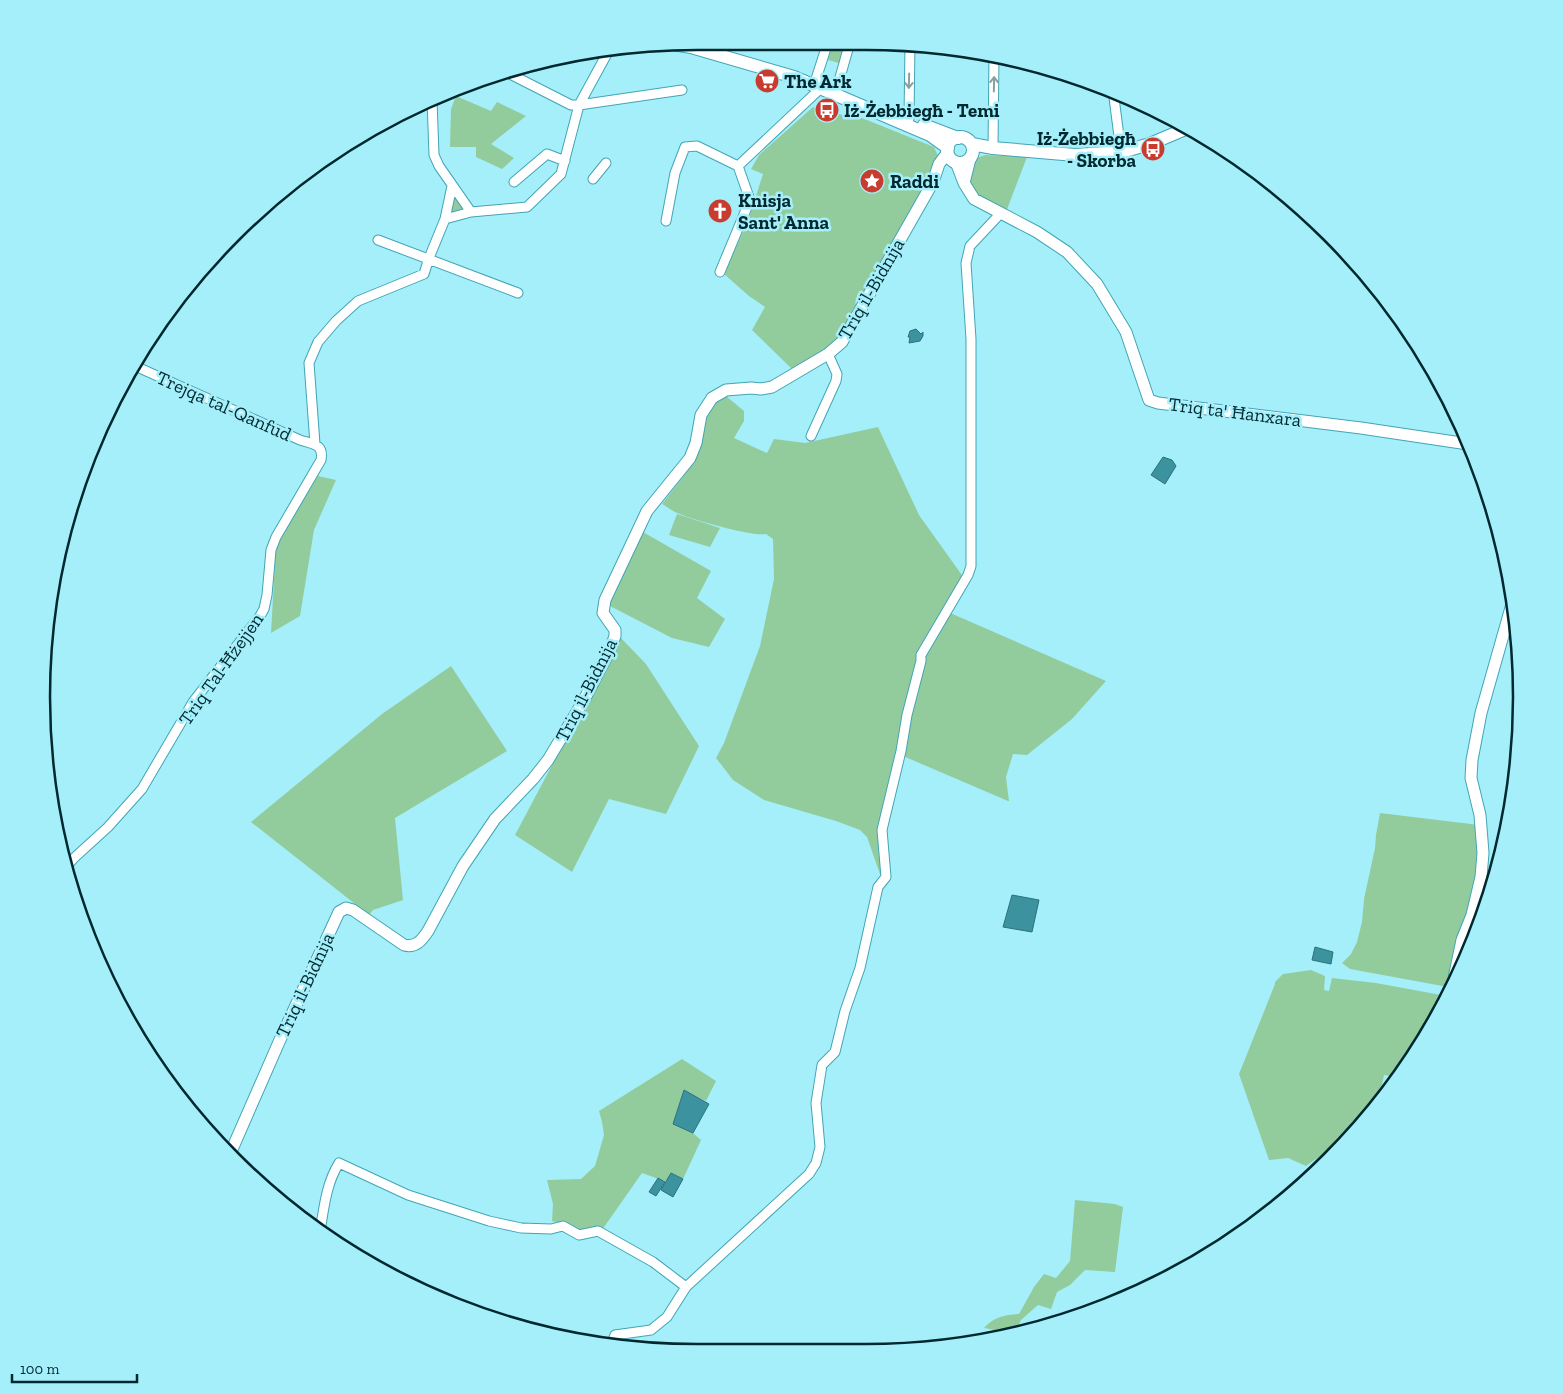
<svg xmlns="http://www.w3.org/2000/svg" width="1563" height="1394" font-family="'Zilla Slab',serif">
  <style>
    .green { fill: #93cc9c }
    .water { fill: #3d929f; stroke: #2b727d }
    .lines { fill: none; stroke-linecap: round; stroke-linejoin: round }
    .minor-casing { stroke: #42a5b4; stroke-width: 11 }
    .tertiary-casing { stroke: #42a5b4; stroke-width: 13 }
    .secondary-casing { stroke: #42a5b4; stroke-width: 14 }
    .primary-casing { stroke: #42a5b4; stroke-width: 16 }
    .minor { stroke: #fff; stroke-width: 9 }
    .tertiary { stroke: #fff; stroke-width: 11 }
    .secondary { stroke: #fff; stroke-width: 12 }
    .primary { stroke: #fff; stroke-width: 14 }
    .oneway { stroke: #8c9ea1 }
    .labels { text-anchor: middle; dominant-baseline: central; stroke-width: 5; stroke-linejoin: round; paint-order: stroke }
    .poi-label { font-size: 19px; font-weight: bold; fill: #00282f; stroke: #a5effb; text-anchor: start }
    .street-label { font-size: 19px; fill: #00282f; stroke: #a5effb }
    .rim { fill: none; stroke: #00282f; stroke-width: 2.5 }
  </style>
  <rect width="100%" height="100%" fill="#a5effb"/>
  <path class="green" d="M833 42H845L839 63 828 60Z
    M456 96 491 111 497 102 526 116 491 144 514 158 502 169 476 157V147H450L451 109Z
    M813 107 846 116 862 118 934 147 939 158 931 177 865 291 855 302 858 309 837 344 793 370 752 330 765 307 749 296 724 274 748 221 763 174 751 169 759 155Z
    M985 155 1027 157 1006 212C997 207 985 202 977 196 969 188 968 166 978 158 979 157 983 156 985 155Z
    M454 196 465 210 451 214Z
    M726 396 744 411V421L734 438 767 453 774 439 805 443 878 427 919 515 964 578 919 654 879 831 882 872 881 877 867 837 860 830 836 821 764 800 733 780 716 758 724 743 760 646 774 579 773 539 766 534C753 537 689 519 675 512 671 510 666 506 662 504L683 477 699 450 704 420 711 404Z
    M318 476 336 480 314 530 300 616 271 633 276 544Z
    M677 514 720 528 710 547 669 535Z
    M643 532 711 571 697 598 725 619 709 647 672 638 608 605Z
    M948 612 1106 681 1072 719 1027 755 1013 754 1006 777 1009 801H1008L903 756 911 706 924 657Z
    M620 637 646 664 699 746 666 814 609 799 572 872 515 835Z
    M451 666 507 751 395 818 403 900 373 910 369 915 251 822 382 714Z
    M1380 813 1479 825V860L1448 987 1350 969 1342 963 1351 954 1357 942 1362 922 1364 899 1375 848 1376 835Z
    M1311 970 1325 976 1324 990 1329 991 1332 978 1376 983 1441 995 1446 998 1434 1025 1397 1077 1384 1075 1378 1103 1359 1130 1331 1156 1323 1154 1306 1166 1288 1158 1269 1160 1239 1074 1275 984V982L1283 974Z
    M682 1059 716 1081 706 1101 684 1091 673 1124 693 1133 701 1140 683 1179 671 1173 667 1182 642 1173 602 1230 584 1231 552 1221 553 1204 547 1180 581 1179 595 1166 604 1135 602 1122 599 1111Z
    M1075 1200 1115 1204 1123 1207 1115 1272 1085 1270 1070 1285 1057 1292 1051 1309 1038 1305 1021 1320 1015 1334 984 1328C994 1317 1005 1315 1019 1314L1034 1287 1044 1274 1056 1278 1070 1261Z"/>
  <path class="water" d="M916 329 921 334 923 332V336L920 341 909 343 910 337H908L910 331Z
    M1163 457 1172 460 1176 466 1165 484 1151 475Z
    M1012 895 1039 900 1032 932 1003 927Z
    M1315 947 1333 952 1331 964 1312 960Z
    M684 1090 709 1104 693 1133 673 1124Z
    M671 1173 683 1179 673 1197 661 1190Z
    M658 1178 665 1182 656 1196 649 1192Z"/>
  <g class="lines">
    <defs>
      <path id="minor" d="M510 74 571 105H579L682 90
        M816 79 828 42
        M837 88 850 42
        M1113 90 1121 152
        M432 100 434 155 439 166 471 212
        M909 119 910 43
        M993 148 994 54
        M593 179 606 163
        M514 182 547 154 565 161
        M445 219 471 212 527 207 561 174 579 105 609 50
        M666 221 675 173 685 147 697 146 738 166
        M378 240 518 293
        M720 272 750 200 738 166 821 88 824 82
        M811 436 836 381 837 374 828 354
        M315 444 309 363 318 342 336 321 358 301 424 274 429 258 445 219 452 186
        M64 869 74 858 108 827 142 789 193 702 260 616 264 609 267 595 271 550 276 537 321 460C324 444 313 444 300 440L135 366
        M320 1231C324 1208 326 1184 339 1163L408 1195 489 1221 521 1228 551 1229 563 1226 579 1235 598 1231 653 1262 686 1287
        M612 1344 615 1335 651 1330 667 1317 686 1287 809 1174 816 1163 820 1147 816 1103 822 1065 835 1052 845 1011 860 968 878 887 886 877 882 830 901 751 907 715 921 661V655L968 575 971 566V339L966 263 970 246 1000 214"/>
      <path id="tertiary" d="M956 162 964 183 974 199 1037 232 1067 252 1097 284 1126 332 1149 400 1158 403 1361 428 1468 444
        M964 183 970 159
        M1453 983 1462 940 1472 915 1481 877 1483 853 1480 815 1471 778 1472 760 1481 713 1512 604
        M230 1154 279 1042 339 912 346 908 353 910 404 945C416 948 422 940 428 931L463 866 495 819 533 779 548 760 584 700 610 650 615 636V630L603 613 605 600 647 511 690 458 696 443 701 415 712 398 726 390 751 388 761 389 772 387 828 354 842 342 933 182 939 164 948 152"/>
      <path id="secondary" d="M673 44 691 47 794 77 930 135 948 148
        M924 125 958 138
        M947 150a13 13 0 1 1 26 0a13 13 0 1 1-26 0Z
        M972 144 993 148 1075 155 1121 152 1150 144 1190 127"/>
      <path id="primary" d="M391 119 406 109"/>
    </defs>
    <use href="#minor" class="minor-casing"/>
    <use href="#tertiary" class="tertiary-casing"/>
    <use href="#secondary" class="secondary-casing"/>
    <use href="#primary" class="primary-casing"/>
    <use href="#minor" class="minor"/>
    <use href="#tertiary" class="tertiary"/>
    <use href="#secondary" class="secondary"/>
    <use href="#primary" class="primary"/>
  </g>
  <defs><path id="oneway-shaft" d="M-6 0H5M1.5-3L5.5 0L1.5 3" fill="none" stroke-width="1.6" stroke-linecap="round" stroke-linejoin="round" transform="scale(1.25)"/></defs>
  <g class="oneway">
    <use href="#oneway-shaft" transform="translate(909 81) rotate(91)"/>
    <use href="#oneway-shaft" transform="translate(994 84) rotate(-89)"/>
  </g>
  <defs>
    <symbol id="supermarket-disc" viewBox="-11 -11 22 22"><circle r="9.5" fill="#c83b2f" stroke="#a5effb"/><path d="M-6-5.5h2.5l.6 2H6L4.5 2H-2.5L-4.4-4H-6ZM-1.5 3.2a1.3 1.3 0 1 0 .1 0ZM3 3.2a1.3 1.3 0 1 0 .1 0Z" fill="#fff"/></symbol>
    <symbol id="bus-disc" viewBox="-11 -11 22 22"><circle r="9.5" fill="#c83b2f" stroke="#a5effb"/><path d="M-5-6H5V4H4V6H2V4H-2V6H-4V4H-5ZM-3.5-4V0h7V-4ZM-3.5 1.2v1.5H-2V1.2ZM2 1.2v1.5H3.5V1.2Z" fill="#fff"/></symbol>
    <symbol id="sight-disc" viewBox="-11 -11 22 22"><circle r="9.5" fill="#c83b2f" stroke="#a5effb"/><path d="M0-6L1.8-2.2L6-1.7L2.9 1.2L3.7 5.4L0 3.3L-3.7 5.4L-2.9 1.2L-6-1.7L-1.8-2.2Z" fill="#fff"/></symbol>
    <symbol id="church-disc" viewBox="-11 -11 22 22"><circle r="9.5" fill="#c83b2f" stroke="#a5effb"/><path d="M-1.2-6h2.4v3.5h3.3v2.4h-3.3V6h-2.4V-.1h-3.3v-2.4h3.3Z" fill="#fff"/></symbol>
  </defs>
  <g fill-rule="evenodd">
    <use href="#supermarket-disc" x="753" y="67" width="28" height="28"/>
    <use href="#bus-disc" x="813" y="96" width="28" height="28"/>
    <use href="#bus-disc" x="1139" y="135" width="28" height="28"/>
    <use href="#sight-disc" x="858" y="167" width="28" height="28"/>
    <use href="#church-disc" x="706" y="197" width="28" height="28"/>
  </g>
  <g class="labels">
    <g class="poi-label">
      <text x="784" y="81">The Ark</text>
      <text x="844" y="110">Iż-Żebbiegħ - Temi</text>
      <text x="1136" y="138" text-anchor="end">Iż-Żebbiegħ<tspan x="1136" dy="22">- Skorba</tspan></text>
      <text x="890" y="181">Raddi</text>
      <text x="738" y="200">Knisja<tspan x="738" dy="22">Sant' Anna</tspan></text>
    </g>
    <g class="street-label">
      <text transform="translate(871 289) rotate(-60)">Triq il-Bidnija</text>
      <text transform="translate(224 406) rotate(24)">Trejqa tal-Qanfud</text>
      <text transform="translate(1235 412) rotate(7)">Triq ta' Ħanxara</text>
      <text transform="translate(221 669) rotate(-55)">Triq Tal-Ħżejjen</text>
      <text transform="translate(586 690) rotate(-63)">Triq il-Bidnija</text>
      <text transform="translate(305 985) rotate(-65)">Triq il-Bidnija</text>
    </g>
  </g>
  <path d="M0 0H1563V1394H0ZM697 50H866A647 647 0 0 1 1513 697V697A647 647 0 0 1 866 1344H697A647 647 0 0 1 50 697V697A647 647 0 0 1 697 50Z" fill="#a5effb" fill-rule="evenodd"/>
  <path class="rim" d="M697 50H866A647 647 0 0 1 1513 697V697A647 647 0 0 1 866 1344H697A647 647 0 0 1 50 697V697A647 647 0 0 1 697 50Z"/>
  <path d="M12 1374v8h125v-8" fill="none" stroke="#00282f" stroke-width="2.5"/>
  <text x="20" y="1374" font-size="15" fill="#00282f" stroke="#a5effb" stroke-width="4" paint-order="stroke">100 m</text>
</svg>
